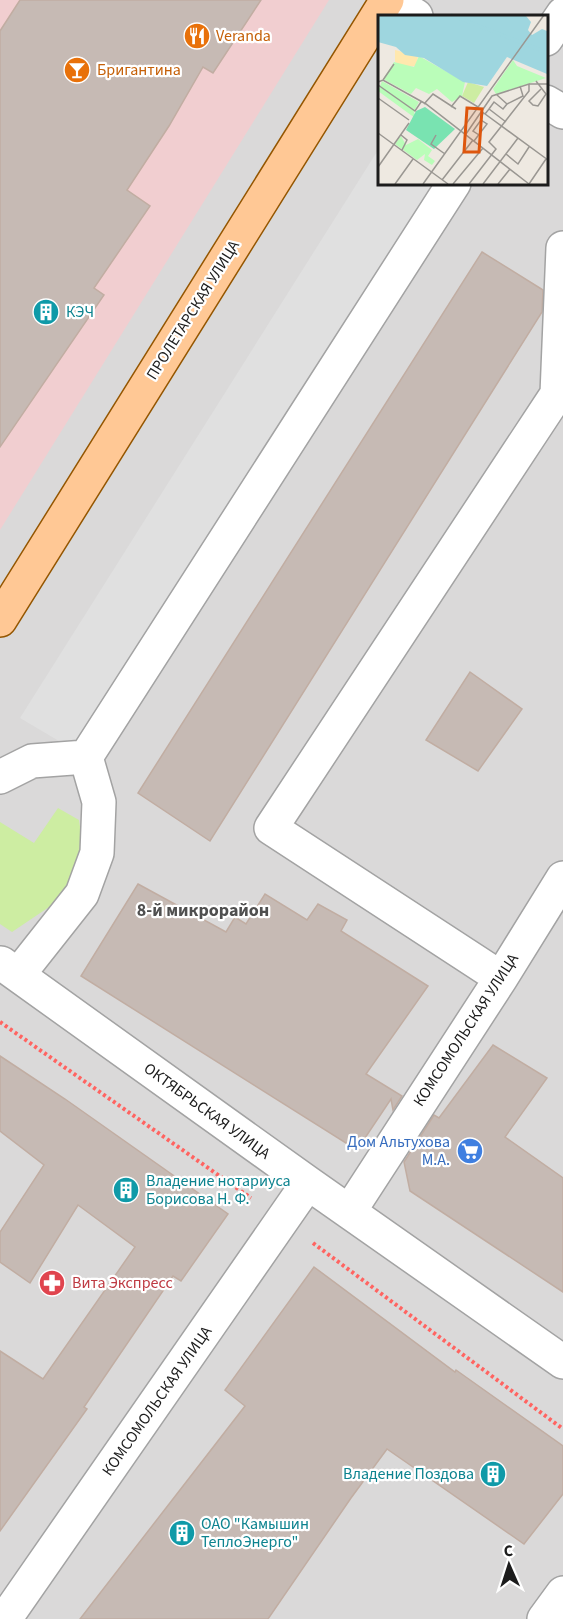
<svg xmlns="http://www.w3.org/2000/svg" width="563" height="1619" font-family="'Source Sans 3',sans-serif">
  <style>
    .residential { fill: #dad9d9; fill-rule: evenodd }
    .commercial { fill: #f1ced0 }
    .grass { fill: #cdeda2 }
    .parking { fill: #e0e0e0 }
    .building { fill: #c6bab4; stroke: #c1ada2; stroke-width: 1.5 }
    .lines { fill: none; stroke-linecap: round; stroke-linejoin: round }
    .minor-casing { stroke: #a3a3a3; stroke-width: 36 }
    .major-casing { stroke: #945600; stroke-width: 36 }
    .path { stroke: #ff6461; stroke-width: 4; stroke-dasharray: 3 3; stroke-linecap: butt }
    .minor { stroke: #fff; stroke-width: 33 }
    .major { stroke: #ffc895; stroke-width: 33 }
    .labels { text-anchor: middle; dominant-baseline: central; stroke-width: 4.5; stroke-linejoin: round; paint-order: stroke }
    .food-label { font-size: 16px; fill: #c56008; stroke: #fff; text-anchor: start }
    .street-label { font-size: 16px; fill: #1c1c1c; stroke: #fff }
    .culture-label { font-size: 16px; fill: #0d838f; stroke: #fff; text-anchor: start }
    .shop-label { font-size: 16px; fill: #366cbe; stroke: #fff; text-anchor: end }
    .health-label { font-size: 16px; fill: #be3a42; stroke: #fff; text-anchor: start }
    .neighbourhood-label { font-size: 18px; font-weight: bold; fill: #4f4f4f; stroke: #fff }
    .inset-river { fill: none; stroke: #9ed6df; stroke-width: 3 }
    .inset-road { fill: none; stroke: #9a9792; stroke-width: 1.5 }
    .view { fill: #de560d; fill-opacity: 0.15; stroke: #de560d; stroke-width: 3 }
    .inset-edge { fill: none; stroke: #1c1c1c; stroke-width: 3 }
  </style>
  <rect width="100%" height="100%" fill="#eee9e1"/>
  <path class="residential" d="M0 0H563V1619H0ZM380 16H546V183H380Z"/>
  <path class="commercial" d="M0 0H329L0 530Z"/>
  <path class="grass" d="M58 808 79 820 84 854 61 899 12 932 0 924V822L34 843Z"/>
  <path class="parking" d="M380 147V183H454L86 757 20 718Z"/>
  <path class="building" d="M20 0H261L213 73 203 67 169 126 127 190 150 206 94 288 104 295 0 447V31Z
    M482 252 543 290 542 312 210 841 138 793Z
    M470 672 522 709 478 771 426 740Z
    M138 884 226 932 235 917 246 924 265 894 307 920 318 904 347 920 341 931 428 986 366 1074 402 1096 393 1110 391 1099 357 1150 81 976Z
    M493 1045 547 1078 505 1137 563 1178V1292L410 1191 404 1162 434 1115 439 1118Z
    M0 1056 65 1099 228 1214 181 1281 173 1276 84 1407 87 1409 0 1531V1351L43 1379 135 1247 78 1205 30 1283 0 1262V1232L44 1165 0 1131Z
    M314 1267 455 1372 456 1370 563 1446V1494L524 1544 387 1449 351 1498 268 1619H80L245 1406 225 1390Z"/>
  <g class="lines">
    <defs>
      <path id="minor" d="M391 0 416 16
        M546 39 563 14
        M546 102 563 112
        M563 248 557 394 563 398
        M0 777 32 761 86 757
        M1 963 308 1183 563 1362
        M18 975 82 894 97 853 99 802 86 757 454 183
        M501 978 271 828 557 394
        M349 1212 501 978 563 878
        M5 1619 308 1183
        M544 1619 563 1593"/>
      <path id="major" d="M0 620 387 0"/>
    </defs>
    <use href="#minor" class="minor-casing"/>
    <use href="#major" class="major-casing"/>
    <path class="path" d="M0 1022 251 1198
      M313 1243 563 1429"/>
    <use href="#minor" class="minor"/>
    <use href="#major" class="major"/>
  </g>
  <defs>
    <symbol id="restaurant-disc" viewBox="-11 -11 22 22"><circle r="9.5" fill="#e8710a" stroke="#fff"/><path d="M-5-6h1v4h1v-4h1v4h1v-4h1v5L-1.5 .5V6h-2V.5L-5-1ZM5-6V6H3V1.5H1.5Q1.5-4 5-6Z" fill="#fff"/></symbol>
    <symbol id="bar-disc" viewBox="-11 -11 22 22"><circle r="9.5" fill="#e8710a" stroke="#fff"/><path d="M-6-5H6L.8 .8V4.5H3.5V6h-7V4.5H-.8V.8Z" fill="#fff"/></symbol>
    <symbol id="building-disc" viewBox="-11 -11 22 22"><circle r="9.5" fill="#0f9aa8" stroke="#fff"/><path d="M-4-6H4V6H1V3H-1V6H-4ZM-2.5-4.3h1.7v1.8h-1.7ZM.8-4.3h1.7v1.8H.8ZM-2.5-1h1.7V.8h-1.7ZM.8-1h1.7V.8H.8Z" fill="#fff"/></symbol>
    <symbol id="supermarket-disc" viewBox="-11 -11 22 22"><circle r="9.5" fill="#3f7fe0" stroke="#fff"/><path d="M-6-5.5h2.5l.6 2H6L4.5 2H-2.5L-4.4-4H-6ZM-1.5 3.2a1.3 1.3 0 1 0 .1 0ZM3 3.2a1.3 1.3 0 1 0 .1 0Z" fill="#fff"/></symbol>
    <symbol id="pharmacy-disc" viewBox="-11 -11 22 22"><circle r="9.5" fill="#e0444e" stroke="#fff"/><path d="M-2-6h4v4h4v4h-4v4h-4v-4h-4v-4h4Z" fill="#fff"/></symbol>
  </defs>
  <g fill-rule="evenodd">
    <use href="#restaurant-disc" x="182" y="21" width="30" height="30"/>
    <use href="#bar-disc" x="62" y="55" width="30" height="30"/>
    <use href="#building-disc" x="31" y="297" width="30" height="30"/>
    <use href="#supermarket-disc" x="455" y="1136" width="30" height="30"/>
    <use href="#building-disc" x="111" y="1175" width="30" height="30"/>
    <use href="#pharmacy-disc" x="37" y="1268" width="30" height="30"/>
    <use href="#building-disc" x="478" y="1459" width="30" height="30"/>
    <use href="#building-disc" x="167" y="1518" width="30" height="30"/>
  </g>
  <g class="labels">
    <g class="food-label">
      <text x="216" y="36">Veranda</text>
      <text x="97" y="70">Бригантина</text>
    </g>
    <g class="street-label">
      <text transform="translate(193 310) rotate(-58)">ПРОЛЕТАРСКАЯ УЛИЦА</text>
      <text transform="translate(466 1030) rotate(-57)">КОМСОМОЛЬСКАЯ УЛИЦА</text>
      <text transform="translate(207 1111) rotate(36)">ОКТЯБРЬСКАЯ УЛИЦА</text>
      <text transform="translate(157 1401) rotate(-55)">КОМСОМОЛЬСКАЯ УЛИЦА</text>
    </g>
    <g class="culture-label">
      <text x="66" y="312">КЭЧ</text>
      <text x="146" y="1181">Владение нотариуса<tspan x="146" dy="18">Борисова Н. Ф.</tspan></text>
      <text x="474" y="1474" text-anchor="end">Владение Поздова</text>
      <text x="201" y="1524">ОАО "Камышин<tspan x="201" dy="18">ТеплоЭнерго"</tspan></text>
    </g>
    <g class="shop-label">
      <text x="450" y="1142">Дом Альтухова<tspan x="450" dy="18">М.А.</tspan></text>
    </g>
    <g class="health-label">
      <text x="72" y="1283">Вита Экспресс</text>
    </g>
    <g class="neighbourhood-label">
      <text x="203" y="910">8-й микрорайон</text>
    </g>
  </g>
  <g transform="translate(378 15)">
    <rect width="170" height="170" fill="#eee9e1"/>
    <path d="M90 67 106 72 96 88 84 81Z" fill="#cdeda2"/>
    <path d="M17 35 40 41 38 51 26 52 17 47Z" fill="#ffe8ae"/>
    <path d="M41 41 87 67 84 81 74 87 59 74 51 79 38 73 33 79 5 64 16 47 36 52ZM135 45 139 51 168 63 118 79 115 74ZM4 66 41 87 36 96 37 103 0 76ZM23 121 28 130 40 124 54 135 50 141 57 146 54 150 46 145 47 139 39 145 17 129Z" fill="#bafdb9"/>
    <path d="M47 92 77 114 56 134 28 115 38 96Z" fill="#79e3b1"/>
    <path d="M0 0 148 1 153 7 150 15 154 20 164 14 169 16V59L129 42 109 71 85 67 46 43 27 40 18 32 0 27Z" fill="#9ed6df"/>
    <path class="inset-river" d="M73 0 170 38"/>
    <path class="inset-road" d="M5 65 16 49M158 66 168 79 160 91 155 90 151 86 163 74M0 67 5 65 48 89 151 169M151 69H170M0 70 37 96 43 87M0 83 31 105M46 89 55 79 78 94M129 89 145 81 142 71M73 92 82 81 100 92M111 94 116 87 125 94 129 89 119 80M103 96 170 145M107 99 111 94 128 107M0 118 70 169M88 119 114 81 151 69V76L111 127 118 134 91 169M23 120 29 125 24 135M58 120 53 129 67 139M101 120 95 116 103 105M96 126 109 109 103 105 105 98M128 139 140 149 151 132M0 152 31 108M64 165 95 125M17 169 35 144M45 169 166 0M75 169 105 133M105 169 140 123M120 169 132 154M151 169 168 144"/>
    <path class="view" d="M89 93 104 94 101 137H86Z"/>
    <rect width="170" height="170" class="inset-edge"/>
  </g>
  <g transform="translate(509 1565) rotate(357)" stroke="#ffffff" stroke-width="4.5" paint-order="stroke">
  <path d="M0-4.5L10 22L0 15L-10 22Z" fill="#1c1c1c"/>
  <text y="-9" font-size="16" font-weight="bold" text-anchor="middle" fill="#1c1c1c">С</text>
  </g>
</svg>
